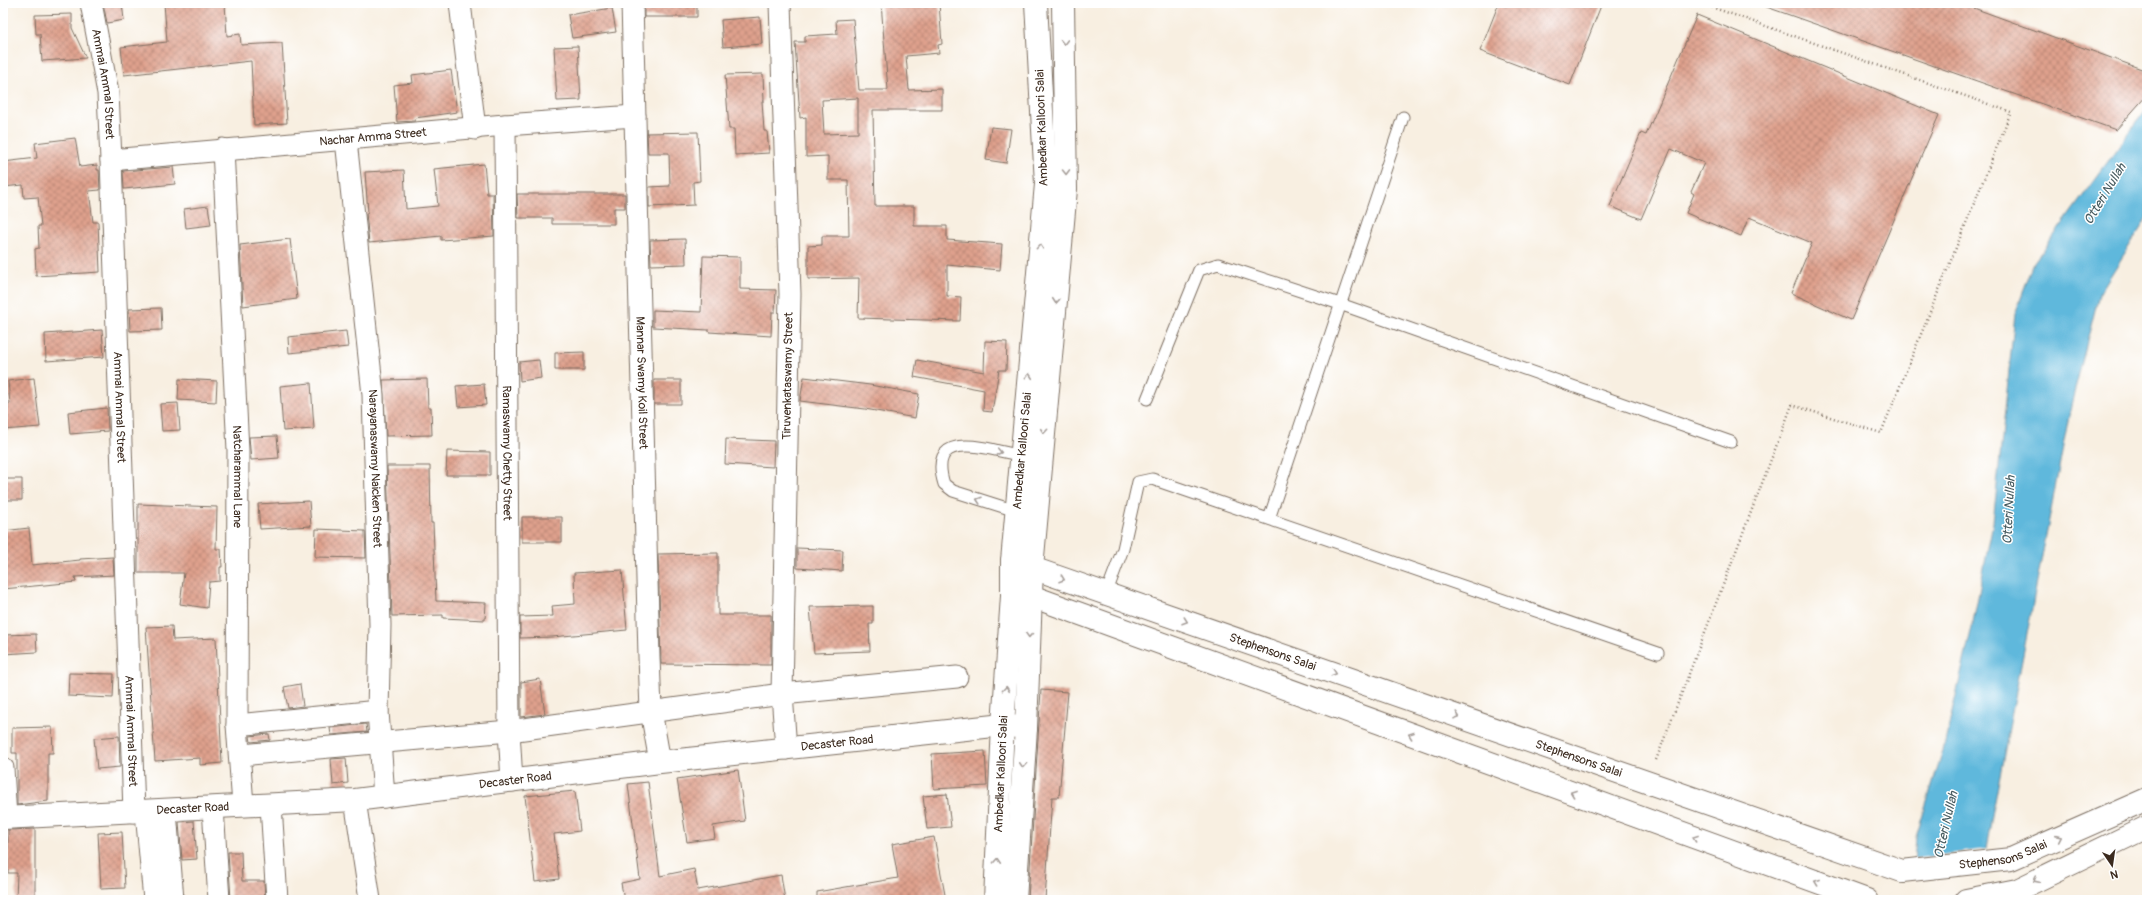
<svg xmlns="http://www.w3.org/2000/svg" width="2150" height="903" font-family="Pangolin,sans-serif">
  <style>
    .water { fill: #5fb8dc; stroke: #4d717d }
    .pier { fill: #f8efe1 }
    .building { fill: url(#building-cross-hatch); fill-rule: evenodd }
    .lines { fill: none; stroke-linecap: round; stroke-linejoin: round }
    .lane-casing { stroke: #7d6f62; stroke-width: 13 }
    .street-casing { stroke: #7d6f62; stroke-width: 23 }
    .secondary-casing { stroke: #7d6f62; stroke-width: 24 }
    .path { stroke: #7d6f62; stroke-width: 2.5; stroke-dasharray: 1 3; stroke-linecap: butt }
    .lane { stroke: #fff; stroke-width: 11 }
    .street { stroke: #fff; stroke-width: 21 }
    .secondary { stroke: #fff; stroke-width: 22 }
    .oneway { stroke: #a79f9a }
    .labels { text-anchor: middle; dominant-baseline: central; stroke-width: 3; stroke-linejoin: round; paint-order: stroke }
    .street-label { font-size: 12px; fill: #3b2a1e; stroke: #fff }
    .water-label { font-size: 13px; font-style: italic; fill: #485c60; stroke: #fff }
  </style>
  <defs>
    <pattern id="building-cross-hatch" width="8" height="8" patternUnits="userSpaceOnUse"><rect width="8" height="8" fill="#dfa18d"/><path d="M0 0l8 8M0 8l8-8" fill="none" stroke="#b68373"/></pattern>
  </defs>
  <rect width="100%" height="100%" fill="#fff"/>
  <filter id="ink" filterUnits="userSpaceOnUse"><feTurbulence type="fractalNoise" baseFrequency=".025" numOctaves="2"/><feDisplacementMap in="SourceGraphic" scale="8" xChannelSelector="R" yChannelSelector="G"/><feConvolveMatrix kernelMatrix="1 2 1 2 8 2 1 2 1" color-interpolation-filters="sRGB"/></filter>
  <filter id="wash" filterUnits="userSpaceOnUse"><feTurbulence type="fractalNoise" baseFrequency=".012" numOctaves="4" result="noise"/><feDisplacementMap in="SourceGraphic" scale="16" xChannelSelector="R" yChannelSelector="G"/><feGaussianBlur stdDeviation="0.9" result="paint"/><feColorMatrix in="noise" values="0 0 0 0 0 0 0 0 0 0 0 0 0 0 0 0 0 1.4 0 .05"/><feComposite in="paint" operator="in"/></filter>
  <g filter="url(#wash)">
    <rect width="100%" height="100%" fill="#f8efe1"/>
    <path class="water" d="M2147 108V218L2099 294 2071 405 1976 900H1911L1916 837 1943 751 1972 627 1993 523 2015 314 2034 263Z"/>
    <path class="pier" d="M1987 849 1978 900H1909L1912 859Z"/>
    <g id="blocks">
      <path class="building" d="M103 3H122L124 20 107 23Z
        M164 3H225L227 36 240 34 241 45 282 43 287 123 254 125 251 61 124 75 121 47 167 42Z
        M644 3H697V17H644Z
        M881 3H939L942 44 938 45 939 53 906 56 909 90 942 89V110H873L875 206H914V226H947V240L1002 244 1000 270 947 265V296L961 297 960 321 858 318 859 278 808 279V246L822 245V236H849L848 180H828V156L806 157V117L800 118 795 42H805V36L837 34 836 20 853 19 859 90H888ZM858 98V133L824 134 822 100Z
        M1499 3H1602L1570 85 1480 51Z
        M1762 3H1960L2147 71V95L2116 130 1761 5Z
        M612 8 616 32 572 38 568 15Z
        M72 14V28L86 58 42 61 40 34H36L35 15Z
        M1697 15 1939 115 1851 320 1791 293 1812 243 1749 217 1741 236 1686 213 1694 194 1691 192 1704 163 1671 149 1641 219 1610 206 1641 133 1646 135Z
        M760 17 762 44 723 47 721 20Z
        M578 46 581 100 557 101 554 47Z
        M451 70 457 112 415 118V121L397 122 394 85 413 83 412 75Z
        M763 74 764 101H762L764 131H767L769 153 735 155 734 129H729L725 75Z
        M991 127 1011 129 1006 163 986 160Z
        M698 132 700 181 693 182 694 205 649 207V187L670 186 669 153H648L647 133Z
        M75 138 80 167 97 165V170H99L100 190 89 191 93 222H98L100 272 36 276 35 249 39 248 38 226H41L38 197 24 198 23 185 3 187V162L37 158 35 143Z
        M484 164 487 194H493L494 236 441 240V236L369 243 366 213H368L365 172 404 170 406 209 438 206 434 169Z
        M173 167 175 184 124 189 123 171Z
        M517 194H625V208H614V224H552V218H518Z
        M208 206 211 225 186 228 184 209Z
        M290 239 297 299 243 306 240 245Z
        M685 239 686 264 651 265 650 240Z
        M703 256 740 257V289L776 290 775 312H772L771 336 709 332V330L653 327V310L701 312Z
        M161 308 162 330 130 331 129 309Z
        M102 330 104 357 46 361 45 334Z
        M346 331 348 347 289 353 288 337Z
        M985 341 1007 342 1006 370H999L992 412 983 411 984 390 914 377 917 360 984 372Z
        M584 352V370H555V353Z
        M539 360 541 378 520 381 519 362Z
        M804 377 870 385 919 394 915 418 865 409 800 401Z
        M34 378 40 427 3 430V406L10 404 8 381Z
        M179 379 217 381 216 402 178 400Z
        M427 379 428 408H431L432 435 386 436 383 380Z
        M654 380H681V404H654Z
        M311 383 314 429 283 431 280 386Z
        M484 384 486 405 458 407 456 386Z
        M178 403 180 430 162 431 160 404Z
        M107 408 108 431 70 434 68 412Z
        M277 436 279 458 251 460 249 437Z
        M726 439 774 441 773 467 725 464Z
        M447 451 490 452V475H446Z
        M387 466H430L431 523H433L436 601 486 603 485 620 443 618V615L392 616Z
        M3 479H22V500H3Z
        M309 501 311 526 260 529 258 504Z
        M138 504 217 507 216 549H221L222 567H220V581L209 582 207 608 180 604 184 573H138Z
        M522 517H562V542H522Z
        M29 528 32 565 80 560V559L113 557 114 575 75 577 76 582 3 589V531Z
        M316 529 365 531 366 558 315 557Z
        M797 548 843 550 842 571 797 568Z
        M718 553V615H771V665L661 664 658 554Z
        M622 570 627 630 552 637 520 638V617L553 616 552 606 575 604 574 573Z
        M873 606V624H869L870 651 814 653 810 607Z
        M172 626 173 640 216 638 222 763 200 765V758L155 761 146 627Z
        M36 634 37 652 3 654V635Z
        M69 673 114 674 113 698 68 696Z
        M540 679 545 714 521 717V682Z
        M300 684 303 706 288 708 284 687Z
        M1041 690 1068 692 1059 797H1052L1045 900H1028Z
        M366 724 367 732 331 735 330 728Z
        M52 727 53 753H48V801L17 805V753H12V728Z
        M269 734 270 740 251 742 250 736Z
        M119 736 120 767 97 769 94 738Z
        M985 751 987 786 934 789 932 754Z
        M346 758 348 783 333 785 331 759Z
        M738 770 745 821 713 826 715 838 687 842 677 779Z
        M648 782 660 876 694 869 698 890 781 875 785 900H624L621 883 640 879 628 784Z
        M575 791 580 831 554 834 559 879 535 882 525 796Z
        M947 794 951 827 927 829 923 796Z
        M194 821 197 859 182 860 179 822Z
        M35 829V900H16L17 873H8V830Z
        M122 832 125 888 101 889 98 833Z
        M934 837 946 900H817V892L898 878 892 844Z
        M228 852H241L242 881H264L265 900H231Z"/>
    </g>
  </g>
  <g filter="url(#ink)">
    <use href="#blocks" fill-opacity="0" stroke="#7d6f62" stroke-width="1"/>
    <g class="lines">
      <defs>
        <path id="lane" d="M1147 399 1199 270 1218 264 1340 304 1731 442
          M1016 511 953 491 944 484C926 426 991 450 1022 456
          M1269 519 1403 117
          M1106 594 1123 549 1138 482 1152 479 1658 653"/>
        <g id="street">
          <path id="s1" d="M91 3 108 93 111 160 134 812"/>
          <path d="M460 3 475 129"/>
          <path id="s2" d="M632 3 649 656 651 711 660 762"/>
          <path d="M780 3 790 294 782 694 786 749"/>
          <path id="s3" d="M505 125 509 731 512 781"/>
          <path id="s4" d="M346 140 373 395 380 625 378 711 384 797"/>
          <path id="s5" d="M223 149 238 450 237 725 243 805"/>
          <path id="s6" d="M111 160 505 125 635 116"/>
          <path d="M237 725 378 711"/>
          <path d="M241 755 509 731 782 694 957 677"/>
          <path d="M3 768 6 818"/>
          <path d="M355 800 370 900"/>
          <path d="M271 805 277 900"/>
          <path d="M213 808 219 900"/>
          <path d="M166 811 173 900"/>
          <path d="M146 812 154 900"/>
        </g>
        <g id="secondary">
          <path id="s7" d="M1012 561 1902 871 2011 859 2147 799"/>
          <path d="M1012 596H1031L1867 900"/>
          <path id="s8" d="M3 818 355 800 660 762 1003 725 1026 728"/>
          <path id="s9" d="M995 900 1003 725 1012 596V561L1046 184 1036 3"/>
          <path d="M1015 900 1026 728 1032 568 1066 189 1063 3"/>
          <path d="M1966 900 2017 890 2147 827"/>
        </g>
      </defs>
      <use href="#lane" class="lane-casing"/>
      <use href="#street" class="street-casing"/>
      <use href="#secondary" class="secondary-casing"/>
      <path class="path" d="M1656 760 1792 405 1881 433 2011 112 1700 3"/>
      <use href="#lane" class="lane"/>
      <use href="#street" class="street"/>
      <use href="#secondary" class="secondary"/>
    </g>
    <defs><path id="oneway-chevron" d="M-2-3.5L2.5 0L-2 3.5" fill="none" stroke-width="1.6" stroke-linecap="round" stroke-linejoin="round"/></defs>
    <g class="oneway">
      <use href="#oneway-chevron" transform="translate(1064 42) rotate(89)"/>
      <use href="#oneway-chevron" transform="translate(1066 172) rotate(89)"/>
      <use href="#oneway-chevron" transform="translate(1040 247) rotate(-85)"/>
      <use href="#oneway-chevron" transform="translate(1056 301) rotate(95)"/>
      <use href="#oneway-chevron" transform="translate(1029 376) rotate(-85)"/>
      <use href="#oneway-chevron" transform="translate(1044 431) rotate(95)"/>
      <use href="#oneway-chevron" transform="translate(999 452) rotate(11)"/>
      <use href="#oneway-chevron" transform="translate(979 500) rotate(-162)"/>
      <use href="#oneway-chevron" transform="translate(1062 579) rotate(19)"/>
      <use href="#oneway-chevron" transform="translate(1185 621) rotate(19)"/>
      <use href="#oneway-chevron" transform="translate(1029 635) rotate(92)"/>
      <use href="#oneway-chevron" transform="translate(1334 673) rotate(19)"/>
      <use href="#oneway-chevron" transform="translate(1006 689) rotate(-85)"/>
      <use href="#oneway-chevron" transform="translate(1457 716) rotate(19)"/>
      <use href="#oneway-chevron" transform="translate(1411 735) rotate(-160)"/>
      <use href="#oneway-chevron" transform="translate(1023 765) rotate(94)"/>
      <use href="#oneway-chevron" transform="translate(1573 793) rotate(-160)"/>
      <use href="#oneway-chevron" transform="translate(1695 838) rotate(-160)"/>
      <use href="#oneway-chevron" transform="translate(2059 838) rotate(-24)"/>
      <use href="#oneway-chevron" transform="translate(997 861) rotate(-87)"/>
      <use href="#oneway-chevron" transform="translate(2036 880) rotate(154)"/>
      <use href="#oneway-chevron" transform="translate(1817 882) rotate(-160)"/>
    </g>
  </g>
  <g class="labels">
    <g class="street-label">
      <text stroke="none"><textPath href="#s1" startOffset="82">Ammai Ammal Street</textPath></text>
      <text transform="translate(1042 128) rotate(-92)">Ambedkar Kalloori Salai</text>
      <text stroke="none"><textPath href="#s6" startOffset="263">Nachar Amma Street</textPath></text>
      <text transform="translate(788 376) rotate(-89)">Tiruvenkataswamy Street</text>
      <text stroke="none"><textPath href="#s2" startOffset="380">Mannar Swamy Koil Street</textPath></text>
      <text stroke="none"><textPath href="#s1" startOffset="406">Ammai Ammal Street</textPath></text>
      <text stroke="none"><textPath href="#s9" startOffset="450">Ambedkar Kalloori Salai</textPath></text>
      <text stroke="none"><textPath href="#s3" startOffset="328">Ramaswamy Chetty Street</textPath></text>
      <text stroke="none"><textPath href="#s4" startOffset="330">Narayanaswamy Naicken Street</textPath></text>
      <text stroke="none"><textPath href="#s5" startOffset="328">Natcharammal Lane</textPath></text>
      <text stroke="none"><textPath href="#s7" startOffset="276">Stephensons Salai</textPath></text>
      <text stroke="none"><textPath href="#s1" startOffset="730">Ammai Ammal Street</textPath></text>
      <text stroke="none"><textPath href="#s8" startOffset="838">Decaster Road</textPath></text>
      <text stroke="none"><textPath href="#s7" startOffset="600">Stephensons Salai</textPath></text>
      <text stroke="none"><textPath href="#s9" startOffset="126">Ambedkar Kalloori Salai</textPath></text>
      <text stroke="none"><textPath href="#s8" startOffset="514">Decaster Road</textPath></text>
      <text stroke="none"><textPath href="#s8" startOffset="190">Decaster Road</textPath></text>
      <text stroke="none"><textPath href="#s7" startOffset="1045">Stephensons Salai</textPath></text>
    </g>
    <g class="water-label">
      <text transform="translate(2105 194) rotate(-59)">Otteri Nullah</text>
      <text transform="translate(2009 510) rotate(-87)">Otteri Nullah</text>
      <text transform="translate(1946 825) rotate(-77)">Otteri Nullah</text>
    </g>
  </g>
  <rect width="2150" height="903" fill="none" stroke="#fff" stroke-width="16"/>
  <g transform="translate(2112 865) rotate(167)" stroke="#ffffff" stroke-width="3" paint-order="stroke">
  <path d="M0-3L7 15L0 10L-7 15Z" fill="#3b2a1e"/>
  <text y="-6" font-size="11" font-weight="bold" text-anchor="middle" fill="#3b2a1e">N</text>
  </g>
</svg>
